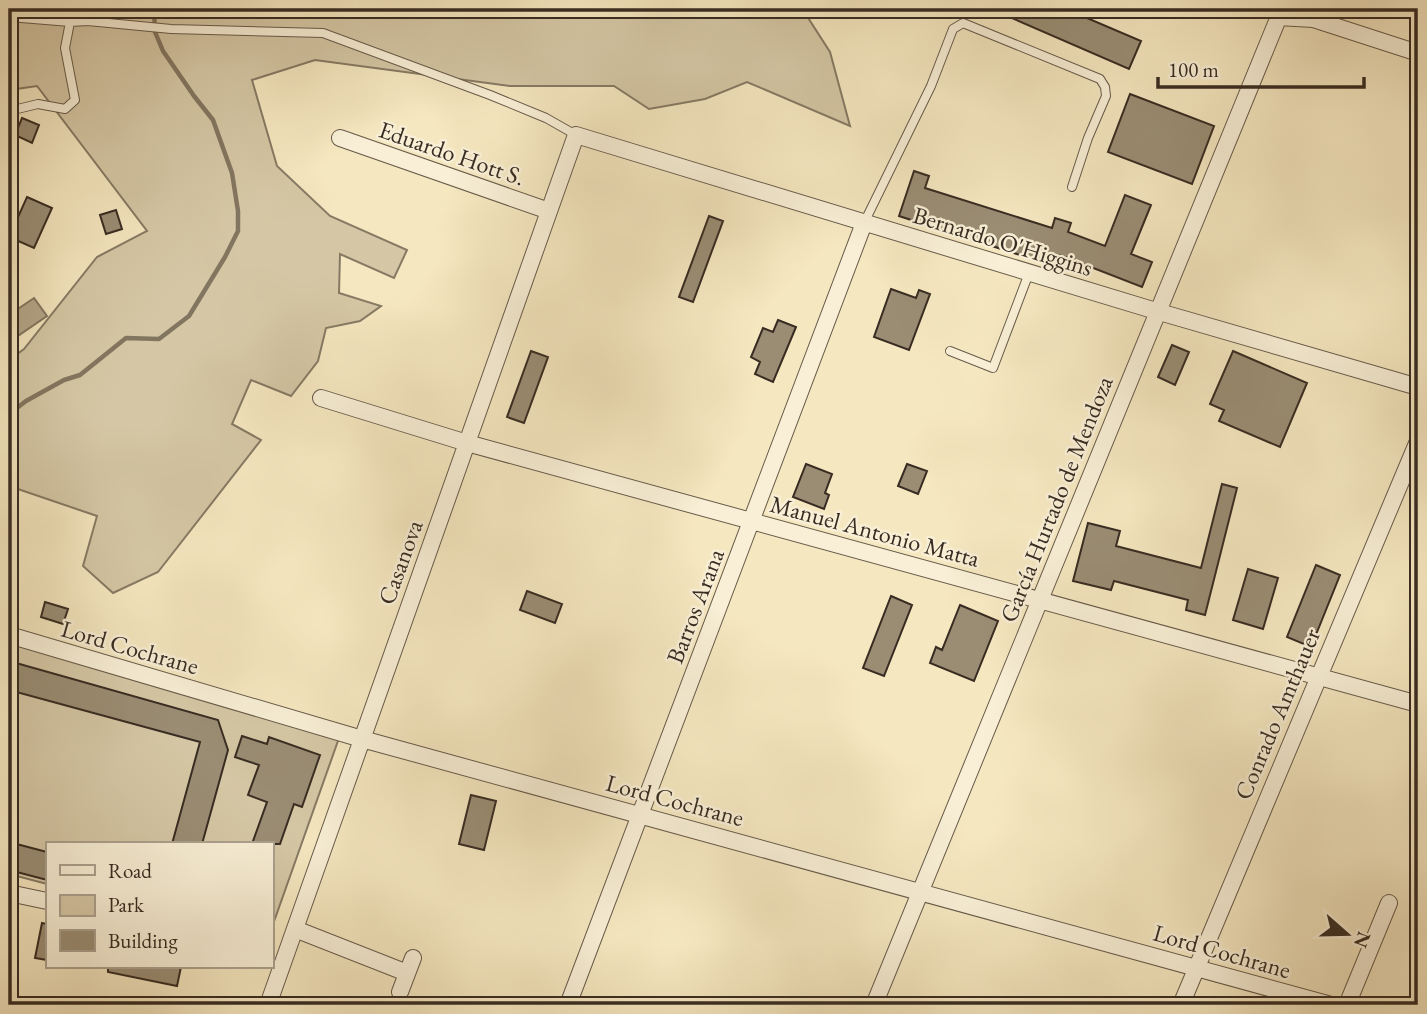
<svg xmlns="http://www.w3.org/2000/svg" width="1427" height="1014" font-family="'EB Garamond',serif">
  <style>
    .green { fill: #d5c7a5; stroke: #867a64; stroke-width: 2 }
    .water { fill: #b5a78a; stroke: #837660; stroke-width: 2 }
    .lines { fill: none; stroke-linecap: round; stroke-linejoin: round }
    .stream { stroke: #837660; stroke-width: 4.5 }
    .building { fill: #9a8d74; stroke: #382c22; stroke-width: 2 }
    .service-casing { stroke: #675b4a; stroke-width: 10 }
    .minor-casing { stroke: #675b4a; stroke-width: 18 }
    .service { stroke: #f8efd6; stroke-width: 8 }
    .minor { stroke: #f8efd6; stroke-width: 16 }
    .labels { text-anchor: middle; dominant-baseline: central; stroke-width: 5; stroke-linejoin: round; paint-order: stroke }
    .street-label { font-size: 24px; fill: #382c22; stroke: #f8efd6 }
  </style>
  <rect width="100%" height="100%" fill="#f5e7c0"/>
  <filter id="stains"><feTurbulence type="fractalNoise" baseFrequency=".00286" numOctaves="4"/><feColorMatrix values="0 0 0 0 .2 0 0 0 0 .09 0 0 0 0 .02 0 0 0 .5 -.17"/></filter>
  <radialGradient id="worn" r=".72"><stop offset=".6" stop-color="#630" stop-opacity="0"/><stop offset="1" stop-color="#630" stop-opacity=".3"/></radialGradient>
  <path class="green" d="M9 9H842L805 13 830 52 850 126 747 82 705 99 649 109 614 86H510L315 60 252 80 277 166 330 216 407 250 394 278 340 254 339 293 381 306 360 321 326 328 318 361 291 396 251 380 232 424 261 440 158 572 113 593 83 566 97 516 9 486V360L24 349 97 257 147 231 37 86 9 90Z
    M9 637 339 738 271 930V844H47V884L9 874Z"/>
  <path class="water" d="M34 298 47 316 9 342V315Z"/>
  <g class="lines">
    <path class="stream" d="M9 414 26 401 64 380 80 375 126 338 159 339 189 316 225 257 238 231V211L232 173 213 120 194 96 163 51 155 32 154 9"/>
  </g>
  <path class="building" d="M991 9H1066L1141 41 1129 69Z
    M1130 94 1214 126 1192 184 1108 152Z
    M22 118 39 125 32 143 15 135Z
    M914 171 929 176 925 188 1052 228 1055 218 1071 223 1068 232 1105 246 1125 195 1151 205 1131 254 1152 262 1142 287 1060 255 1057 267 899 216Z
    M27 197 52 208 34 248 9 237Z
    M116 210 122 229 106 234 100 215Z
    M709 216 723 221 693 302 679 297Z
    M891 289 916 298 919 290 930 294 909 350 874 337Z
    M778 320 796 327 773 382 755 374 760 362 751 357 763 328 773 332Z
    M1172 345 1189 352 1175 385 1158 377Z
    M531 351 548 357 524 423 507 417Z
    M1233 351 1307 383 1280 447 1219 421 1224 410 1210 404Z
    M806 464 832 474 825 493 829 495 824 509 793 497Z
    M907 464 927 471 918 494 898 486Z
    M1222 484 1237 488 1205 615 1186 610 1188 600 1114 581 1111 590 1073 581 1088 523 1120 531 1116 546 1201 568Z
    M1316 565 1340 575 1311 647 1287 637Z
    M1248 569 1278 578 1263 629 1233 620Z
    M527 591 562 604 555 623 520 610Z
    M891 596 912 605 884 676 863 668Z
    M45 602 68 609 63 624 41 617Z
    M960 605 998 621 974 681 930 663 936 647 942 650Z
    M9 661 218 720 228 750 202 844H172L200 742 9 690Z
    M242 736 267 744 269 737 320 755 302 807 294 804 280 844H252L267 802 248 795 259 765 235 757Z
    M471 795 496 801 484 850 459 844Z
    M9 842 47 852V880L9 870Z
    M42 923 47 924V960L35 958Z
    M108 967H181L177 986 108 972Z"/>
  <g class="lines">
    <defs>
      <path id="service" d="M9 17 70 22 88 21 171 29 323 33 490 95 546 118 576 135
        M9 111 38 104 65 109 75 100 65 48 70 22
        M864 223 931 86 953 29 963 23 1100 79 1105 87 1106 96 1088 138 1072 187
        M950 351 993 368 1029 273"/>
      <path id="minor" d="M1278 17 1313 19 1418 53
        M340 138 549 211
        M321 398 467 443 1418 704
        M9 635 362 739 1331 1005
        M9 893 47 901
        M295 929 407 973
        M400 992 413 958
        M268 1005 576 135 1156 311 1418 387
        M568 1005 864 223
        M874 1005 1282 9
        M1181 1005 1418 441
        M1347 1005 1389 903"/>
    </defs>
    <use href="#service" class="service-casing"/>
    <use href="#minor" class="minor-casing"/>
    <use href="#service" class="service"/>
    <use href="#minor" class="minor"/>
  </g>
  <g class="labels">
    <g class="street-label">
      <text transform="translate(452 153) rotate(19)">Eduardo Hott S.</text>
      <text transform="translate(1003 241) rotate(17)">Bernardo O'Higgins</text>
      <text transform="translate(1056 499) rotate(-68)">García Hurtado de Mendoza</text>
      <text transform="translate(875 531) rotate(15)">Manuel Antonio Matta</text>
      <text transform="translate(400 562) rotate(-70)">Casanova</text>
      <text transform="translate(695 606) rotate(-69)">Barros Arana</text>
      <text transform="translate(130 647) rotate(16)">Lord Cochrane</text>
      <text transform="translate(1277 714) rotate(-67)">Conrado Amthauer</text>
      <text transform="translate(675 800) rotate(15)">Lord Cochrane</text>
      <text transform="translate(1222 951) rotate(16)">Lord Cochrane</text>
    </g>
  </g>
  <rect width="1427" height="1014" fill="none" stroke="#f5e7c0" stroke-width="35"/>
  <rect x="10" y="10" width="1406" height="993" fill="none" stroke="#382c22" stroke-width="3.5"/>
  <rect x="18" y="18" width="1392" height="979" fill="none" stroke="#382c22" stroke-width="2"/>
  <rect x="46" y="842" width="228" height="126" fill="#f8efd6" stroke="#aba18e" stroke-width="2"/>
  <rect x="60" y="865" width="35" height="10" fill="#f8efd6" stroke="#aba18e" stroke-width="2"/>
  <text x="108" y="878" font-size="21" fill="#382c22">Road</text>
  <rect x="60" y="895" width="35" height="21" fill="#d5c7a5" stroke="#aba18e" stroke-width="2"/>
  <text x="108" y="912" font-size="21" fill="#382c22">Park</text>
  <rect x="60" y="930" width="35" height="21" fill="#9a8d74" stroke="#aba18e" stroke-width="2"/>
  <text x="108" y="948" font-size="21" fill="#382c22">Building</text>
  <g transform="translate(1347 934) rotate(110)" stroke="#f8efd6" stroke-width="5" paint-order="stroke">
  <path d="M0-5L12 26L0 18L-12 26Z" fill="#382c22"/>
  <text y="-10" font-size="19" font-weight="bold" text-anchor="middle" fill="#382c22">N</text>
  </g>
  <path d="M1158 77v10h206v-10" fill="none" stroke="#382c22" stroke-width="3.5"/>
  <text x="1168" y="77" font-size="21" fill="#382c22" stroke="#f8efd6" stroke-width="5" paint-order="stroke">100 m</text>
  <rect width="100%" height="100%" filter="url(#stains)"/>
  <rect width="100%" height="100%" fill="url(#worn)"/>
</svg>
